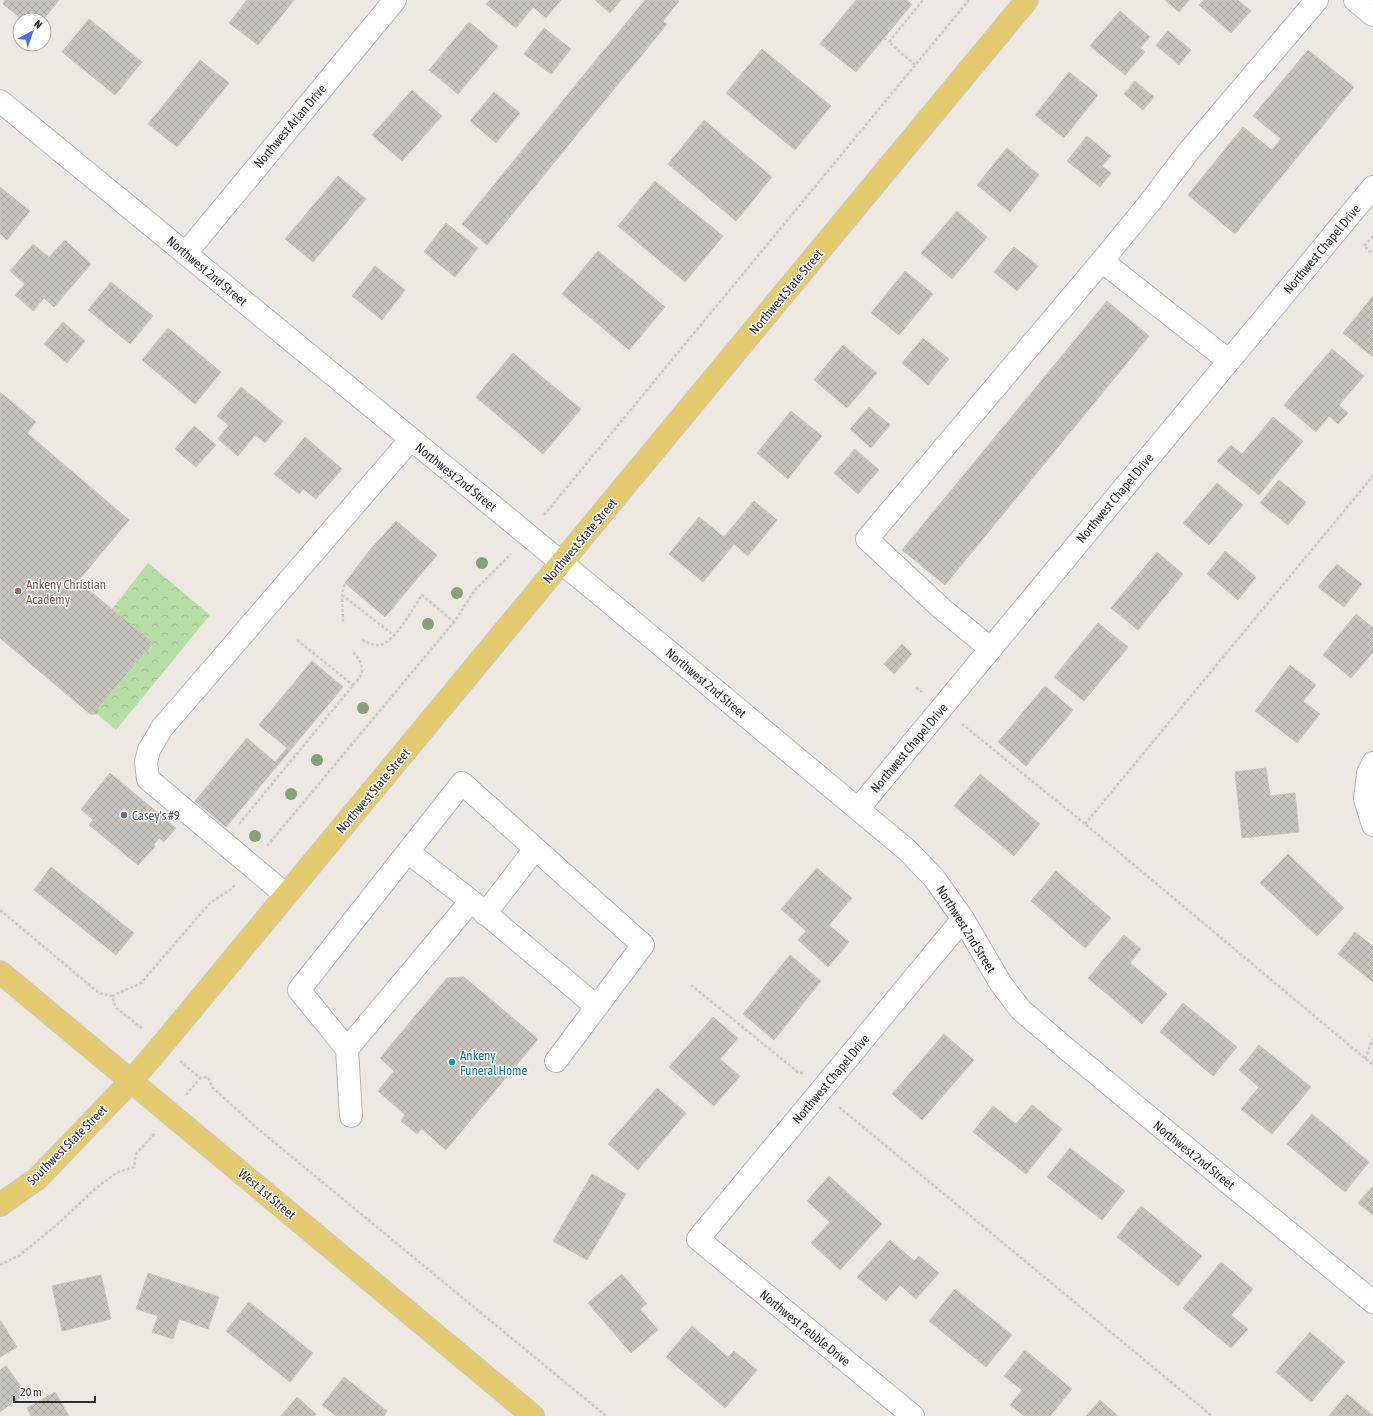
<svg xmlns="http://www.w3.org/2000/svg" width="1373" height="1416" font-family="'Asap Condensed',sans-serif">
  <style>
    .park { fill: url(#park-crowns) }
    .building { fill: url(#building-cross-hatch); stroke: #c9c4bb }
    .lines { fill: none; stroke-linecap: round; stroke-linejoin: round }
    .minor-casing { stroke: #b2b4bc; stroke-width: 24 }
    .major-casing { stroke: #c9c9c9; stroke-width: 24 }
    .path { stroke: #c9c9c9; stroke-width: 2.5; stroke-dasharray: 3 2; stroke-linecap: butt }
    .minor { stroke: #fff; stroke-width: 22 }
    .major { stroke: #e4cb70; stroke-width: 22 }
    .tree { fill: #85a179 }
    .education-dot { fill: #8d6e63; stroke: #fff; stroke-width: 1.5 }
    .service-dot { fill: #5c6f8a; stroke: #fff; stroke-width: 1.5 }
    .culture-dot { fill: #0f9aa8; stroke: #fff; stroke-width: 1.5 }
    .labels { text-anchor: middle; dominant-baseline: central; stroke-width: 3; stroke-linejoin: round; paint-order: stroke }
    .street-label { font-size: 13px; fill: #2e2e2e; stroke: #fff }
    .education-label { font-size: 13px; fill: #785e54; stroke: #fff; text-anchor: start }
    .service-label { font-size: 13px; fill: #4e5e75; stroke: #fff; text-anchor: start }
    .culture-label { font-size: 13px; fill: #0d838f; stroke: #fff; text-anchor: start }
  </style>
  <defs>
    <pattern id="park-crowns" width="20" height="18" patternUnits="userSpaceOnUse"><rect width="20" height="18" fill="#b7dea4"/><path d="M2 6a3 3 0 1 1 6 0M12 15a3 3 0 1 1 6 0" fill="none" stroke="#9ebf8e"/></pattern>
    <pattern id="building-cross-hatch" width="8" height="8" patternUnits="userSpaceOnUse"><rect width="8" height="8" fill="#c7c3bd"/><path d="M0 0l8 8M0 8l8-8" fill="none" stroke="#aba8a3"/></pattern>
  </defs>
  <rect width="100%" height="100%" fill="#ede9e2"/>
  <path class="park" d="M148 563 210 615 116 730 97 714 99 711 97 709 153 643 112 609Z"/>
  <path class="building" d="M5 0H59L43 20H23L3 4Z
    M247 0H294L258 45 229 23Z
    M490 0H561L546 18 533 7 516 28 486 4Z
    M595 0H621L610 13Z
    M645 0H677L679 1 663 21 667 24 487 245 462 224Z
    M856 0H907L912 4 856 72 820 44Z
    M1165 0H1189L1179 12Z
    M1204 0H1238L1251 11 1231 33 1199 5Z
    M1120 11 1150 37 1140 48 1145 52 1125 75 1090 46Z
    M89 19 142 62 115 95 62 52Z
    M469 22 498 46 458 94 429 70Z
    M544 28 571 49 551 74 524 54Z
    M1168 31 1191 50 1179 65 1156 45Z
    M762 49 831 106 795 150 726 93Z
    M1308 50 1354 87 1235 234 1188 195 1243 127 1272 150 1281 139 1253 116Z
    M200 60 229 83 177 147 148 124Z
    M1069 72 1098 95 1064 138 1035 115Z
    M1135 81 1154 97 1143 110 1124 94Z
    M412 90 442 116 402 161 372 135Z
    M494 92 520 113 496 143 470 121Z
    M704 120 772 177 736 221 668 164Z
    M1087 136 1111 156 1102 166 1111 173 1100 187 1067 161Z
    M1007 148 1039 175 1010 212 977 185Z
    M338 176 366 199 313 262 285 239Z
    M655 181 723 236 685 282 618 226Z
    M0 187 30 211 7 240 0 234Z
    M957 211 987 237 952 279 921 253Z
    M446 223 478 248 455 277 424 252Z
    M65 240 91 264 54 307 44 298 33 311 15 295 25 284 10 271 33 244 49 257Z
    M1014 247 1038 266 1017 291 994 272Z
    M598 251 665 307 629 350 562 294Z
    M375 266 405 290 382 320 352 296Z
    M905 271 933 294 899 335 871 313Z
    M111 282 153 316 130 344 88 310Z
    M1373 296V357L1343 333Z
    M1107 301 1149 336 945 585 902 550Z
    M63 322 85 341 67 363 44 344Z
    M168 328 221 372 195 404 142 360Z
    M923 338 949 359 928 385 902 363Z
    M843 345 877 373 847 408 814 380Z
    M1332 349 1364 376 1339 405 1348 413 1338 424 1329 416 1316 432 1284 405Z
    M513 353 581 409 543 454 476 397Z
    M241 387 283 421 265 443 255 435 238 456 218 439 229 425 217 416Z
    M0 392 36 422 27 433 129 520 78 581 153 643 97 709 99 711 97 714H90L0 638Z
    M869 407 890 425 871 448 850 429Z
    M791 411 822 436 788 479 757 453Z
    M1273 417 1303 441 1259 495 1217 461 1231 445 1242 454Z
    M194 426 216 445 196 467 175 449Z
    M305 437 342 469 316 499 303 489 299 494 274 474Z
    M855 449 879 470 858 494 834 473Z
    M1279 480 1306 502 1288 525 1260 503Z
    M1217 483 1243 505 1209 545 1183 523Z
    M754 501 777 520 748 556 734 544 703 582 669 554 699 517 724 537Z
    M396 521 437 555 385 617 345 583 369 551Z
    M1225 551 1256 577 1238 600 1207 574Z
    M1157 552 1183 574 1138 630 1111 608Z
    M1337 564 1362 584 1344 607 1318 587Z
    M1356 614 1373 628V652L1351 678 1323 655Z
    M1098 623 1128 647 1084 701 1054 677Z
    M902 644 912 654 894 674 884 664Z
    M312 661 343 687 226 827 195 801 247 738 275 762 287 748 259 725Z
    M1290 665 1316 685 1303 701 1320 714 1297 743 1255 711Z
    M1045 686 1073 710 1026 766 998 742Z
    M1266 768 1270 796 1295 793 1299 832 1242 838 1235 772Z
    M110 773 176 828 164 842 159 838 154 844 155 847 138 865 89 825 93 820 81 809Z
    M980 774 1040 824 1014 856 954 806Z
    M1288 854 1344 908 1317 936 1260 883Z
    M51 867 134 933 116 955 34 890Z
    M817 868 852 898 829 925 849 942 828 967 798 940 806 931 781 909Z
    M1056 871 1111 918 1085 948 1031 901Z
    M1355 932 1373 946V982L1338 954Z
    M1124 935 1141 949 1130 963 1167 994 1142 1024 1088 978Z
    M790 955 821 981 774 1040 743 1014Z
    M464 977 538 1039 446 1150 422 1129 417 1134 401 1121 405 1115 378 1091 394 1071 380 1058 447 978Z
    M1183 1003 1237 1047 1213 1076 1160 1032Z
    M713 1017 738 1038 720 1059 740 1076 714 1106 669 1067Z
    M944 1034 974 1060 922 1120 892 1094Z
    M1259 1045 1311 1087 1272 1134 1241 1109 1259 1087 1239 1070Z
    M657 1088 686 1113 638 1170 608 1144Z
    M1032 1105 1062 1129 1026 1174 973 1132 993 1106 1016 1124Z
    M1312 1114 1369 1162 1345 1192 1287 1144Z
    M1070 1148 1125 1191 1102 1220 1047 1177Z
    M592 1174 626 1194 587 1260 553 1241Z
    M829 1176 882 1224 840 1270 811 1243 830 1222 807 1201Z
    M1373 1186V1215L1358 1203Z
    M1141 1206 1202 1256 1178 1286 1117 1237Z
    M890 1240 914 1261 919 1256 939 1273 916 1299 900 1285 886 1301 857 1277Z
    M1221 1262 1253 1289 1231 1315 1248 1329 1231 1348 1183 1308Z
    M148 1273 219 1297 208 1329 179 1319 173 1339 152 1332 158 1316 136 1309Z
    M622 1274 647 1304 640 1309 658 1330 631 1353 588 1303Z
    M101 1275 111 1319 62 1331 52 1286Z
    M955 1289 1012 1335 986 1367 929 1321Z
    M249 1302 313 1353 290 1382 226 1331Z
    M0 1320 17 1347 0 1357Z
    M692 1326 728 1357 734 1351 757 1370 725 1408 666 1357Z
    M1310 1332 1345 1362 1311 1402 1276 1372Z
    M1025 1350 1072 1389 1050 1416H1024L1010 1405 1022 1390 1004 1376Z
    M6 1366 26 1393 0 1412V1370Z
    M344 1377 387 1411 384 1416H336L322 1405Z
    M55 1392 69 1416H31L27 1408Z
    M1347 1394 1372 1415 1373 1413V1416H1329Z
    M297 1397 316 1414 315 1416H281Z
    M1100 1400 1118 1416H1086Z"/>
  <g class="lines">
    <defs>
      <path id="minor" d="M1355 0 1373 15
        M0 101 596 591 907 850 934 878 963 919 1001 984 1021 1010 1063 1046 1373 1302
        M186 253 395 0
        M1229 361 1102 261 1151 201 1188 152 1317 0
        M991 649 941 608 867 539 1102 261
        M1373 763 1368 773 1365 799 1373 825
        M858 809 1373 187
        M408 852 471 901
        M286 895 148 779 146 762 149 750 162 728 411 439
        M485 914 535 849
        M347 1049 351 1116
        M556 1061 643 945 462 783 299 990 347 1049 471 901 597 1007
        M913 1416 698 1239 963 919"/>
      <path id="major" d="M0 972 533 1416
        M0 1205 38 1178 131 1081 162 1045 1027 0"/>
    </defs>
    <use href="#minor" class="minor-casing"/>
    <use href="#major" class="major-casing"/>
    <path class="path" d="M884 38 889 42
      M915 65 889 42 923 0
      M1373 236 1364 246 1373 254
      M544 515 969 0
      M342 595 395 636
      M343 622 342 594 345 583
      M297 640 354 686
      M362 640C368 643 374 646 380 645 394 643 414 607 422 595L454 622
      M916 688 922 692
      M962 724 1085 824 1373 1065
      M239 824 360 677C365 667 360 660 353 652
      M1085 824 1373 476
      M267 846 454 622 475 590 511 554
      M0 910 99 993 112 996 116 1008 143 1029
      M691 985 799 1073H803
      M112 996 141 983 210 903 230 890 236 884
      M1365 1059 1373 1039
      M180 1061 200 1078 208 1077 212 1087 258 1129 606 1416
      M186 1095 200 1078
      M839 1107 1212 1416
      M0 1265 20 1255 60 1222 95 1189 116 1173 134 1167 136 1154 155 1133"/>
    <use href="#minor" class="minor"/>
    <use href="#major" class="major"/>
  </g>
  <g class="tree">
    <circle cx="482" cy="563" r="6"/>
    <circle cx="457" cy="593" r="6"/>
    <circle cx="428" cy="624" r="6"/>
    <circle cx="363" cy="708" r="6"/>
    <circle cx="317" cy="760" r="6"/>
    <circle cx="291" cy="794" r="6"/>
    <circle cx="255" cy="836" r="6"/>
  </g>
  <circle class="education-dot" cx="18" cy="591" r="4"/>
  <circle class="service-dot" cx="124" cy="815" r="4"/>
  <circle class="culture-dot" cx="452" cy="1062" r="4"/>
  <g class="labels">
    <g class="street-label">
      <text transform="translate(290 126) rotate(-50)">Northwest Arlan Drive</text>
      <text transform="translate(1322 249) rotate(-50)">Northwest Chapel Drive</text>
      <text transform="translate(207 271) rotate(40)">Northwest 2nd Street</text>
      <text transform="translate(786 292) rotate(-50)">Northwest State Street</text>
      <text transform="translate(456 477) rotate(39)">Northwest 2nd Street</text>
      <text transform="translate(1115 498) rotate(-50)">Northwest Chapel Drive</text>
      <text transform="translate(580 541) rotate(-50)">Northwest State Street</text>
      <text transform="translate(706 683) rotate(40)">Northwest 2nd Street</text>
      <text transform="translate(909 748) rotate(-50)">Northwest Chapel Drive</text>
      <text transform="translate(373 791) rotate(-50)">Northwest State Street</text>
      <text transform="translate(966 929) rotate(58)">Northwest 2nd Street</text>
      <text transform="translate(831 1079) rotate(-50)">Northwest Chapel Drive</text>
      <text transform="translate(67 1145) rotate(-45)">Southwest State Street</text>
      <text transform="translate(1194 1155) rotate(39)">Northwest 2nd Street</text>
      <text transform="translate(267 1194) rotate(40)">West 1st Street</text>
      <text transform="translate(805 1328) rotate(39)">Northwest Pebble Drive</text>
    </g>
    <g class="education-label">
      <text x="26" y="584">Ankeny Christian<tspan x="26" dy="15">Academy</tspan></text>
    </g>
    <g class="service-label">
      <text x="132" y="815">Casey's #9</text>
    </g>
    <g class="culture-label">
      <text x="460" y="1055">Ankeny<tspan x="460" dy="15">Funeral Home</tspan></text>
    </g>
  </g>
  <g transform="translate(32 32) rotate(40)"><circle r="19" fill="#ffffff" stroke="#ababab"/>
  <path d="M0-3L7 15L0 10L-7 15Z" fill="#536de9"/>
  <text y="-6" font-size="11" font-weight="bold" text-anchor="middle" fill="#2e2e2e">N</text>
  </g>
  <path d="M14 1396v6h81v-6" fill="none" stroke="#2e2e2e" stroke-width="2"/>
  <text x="20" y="1396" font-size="12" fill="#2e2e2e" stroke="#ffffff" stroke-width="3" paint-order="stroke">20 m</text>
</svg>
